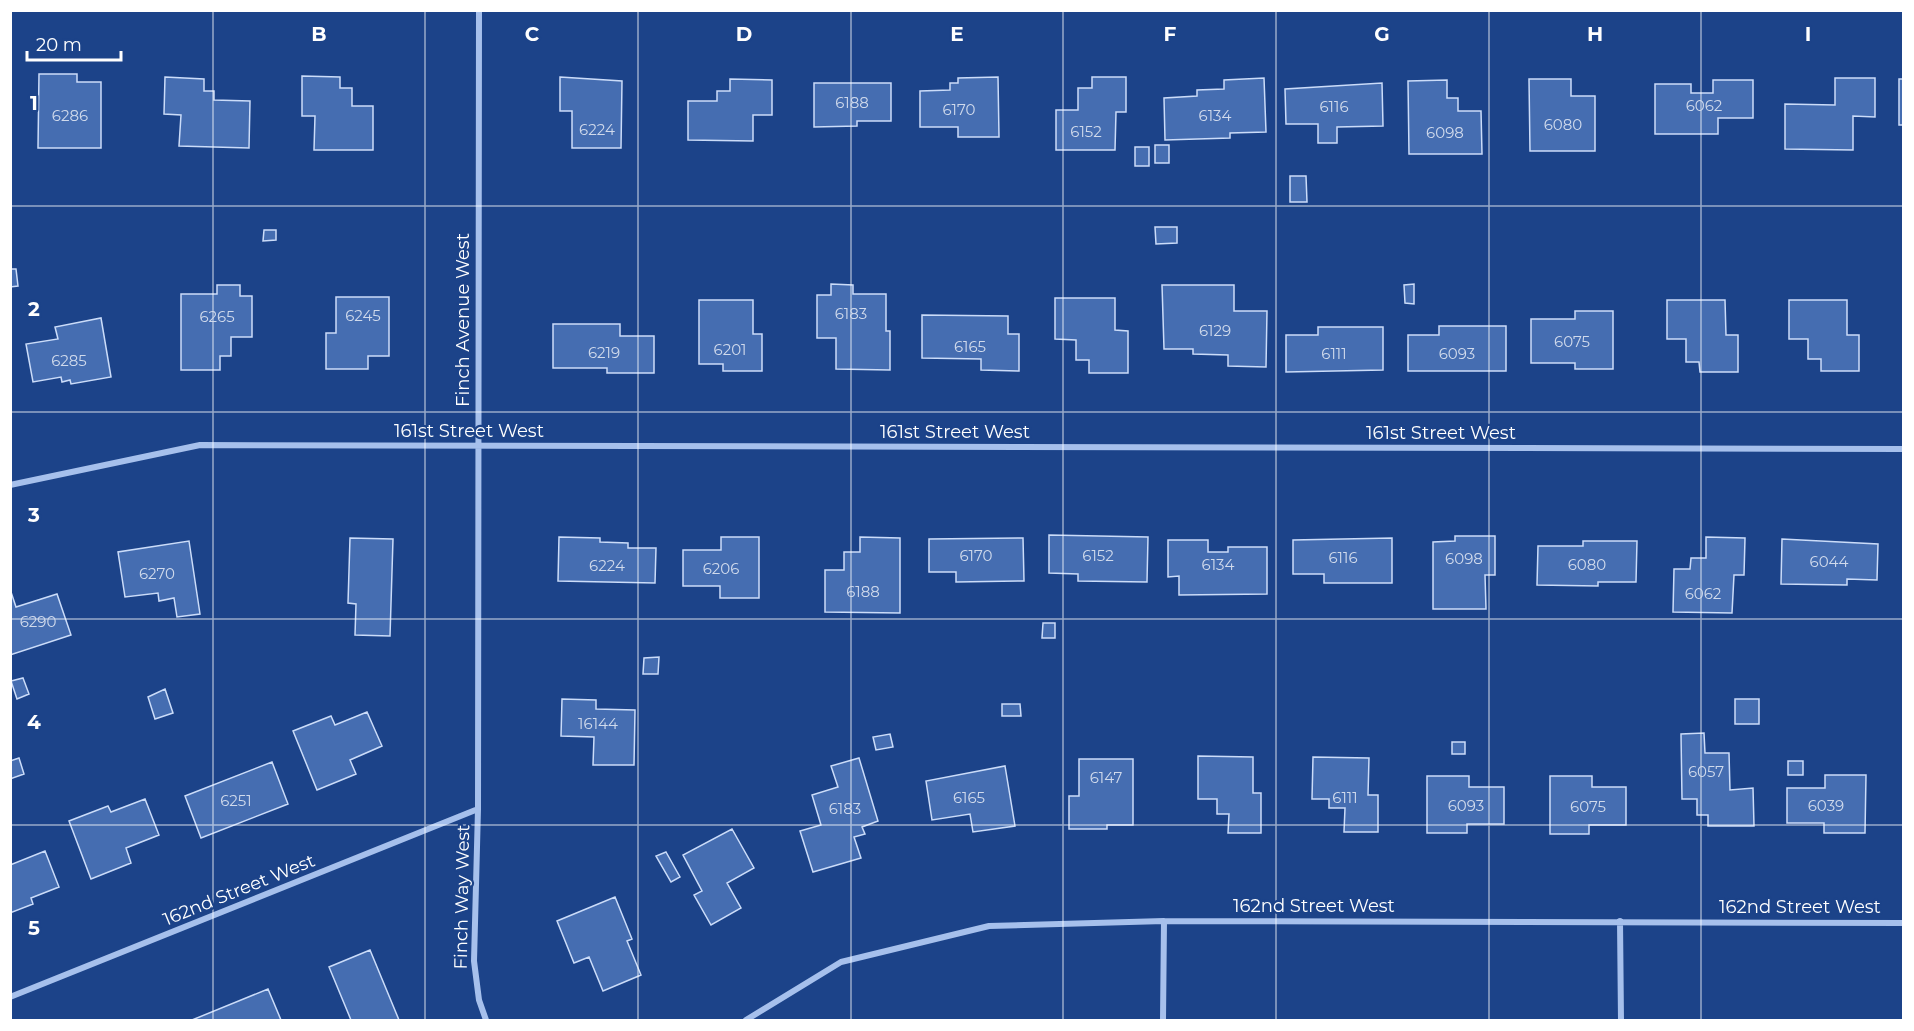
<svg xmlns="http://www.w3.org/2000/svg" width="1914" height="1031" font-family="Montserrat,sans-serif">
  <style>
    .building { fill: #456db1; stroke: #cbdcf9; stroke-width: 1.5 }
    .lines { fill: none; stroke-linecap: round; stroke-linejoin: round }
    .street { stroke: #a6c0ec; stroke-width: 6 }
    .grid { fill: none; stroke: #fff; stroke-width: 1.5; stroke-opacity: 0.55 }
    .labels { text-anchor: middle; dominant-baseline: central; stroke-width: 4.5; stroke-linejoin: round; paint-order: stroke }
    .number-label { font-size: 15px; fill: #d0daec }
    .street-label { font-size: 18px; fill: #fff; stroke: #1c4389 }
    .grid-label { font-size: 20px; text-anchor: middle; font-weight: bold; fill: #fff; stroke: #1c4389; stroke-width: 4.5; stroke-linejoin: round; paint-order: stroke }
  </style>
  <rect width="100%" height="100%" fill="#1c4389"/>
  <path class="building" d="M39 74H77V82H101V148H38Z
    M302 76 340 77V88H352V106H373V150H314L315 116H302Z
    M165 77 204 79V91H214V100L250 101 249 148 179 146 181 115 164 114Z
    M560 77 622 81 621 148H572V111H560Z
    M998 77 999 137H958V127H920V91L950 90V83H958V78Z
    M1092 77H1126V112H1116L1115 150H1056V110H1078V88H1092Z
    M1264 78 1266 132 1230 133V138L1165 140 1164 98 1197 96V90L1224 89V80Z
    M1835 78H1875V117L1853 116V150L1785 149V104L1835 105Z
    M730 79 772 80V115H753V141L688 140V101H717V91H730Z
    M1529 79H1571V96H1595V151H1530Z
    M1899 79H1904V125H1899Z
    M1447 80V98H1458V111H1481L1482 154H1409L1408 81Z
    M1713 80H1753V118H1718V134H1655V84H1691V93H1713Z
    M814 83H891V121H857V126L814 127Z
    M1382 83 1383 126 1337 127V143H1318V124H1286L1285 89Z
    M1155 145H1169V163H1155Z
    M1135 147H1149V166H1135Z
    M1290 176H1306L1307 202H1290Z
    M1155 227H1177V243L1156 244Z
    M264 230H276V240L263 241Z
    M10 269H16L18 286 10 287Z
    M831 284 853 285V294H886V331H890V370L836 369V338H817V295H831Z
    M1414 284V304L1405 303 1404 285Z
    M217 285H240V296H252V337H231V356H220V370H181V294H217Z
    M1162 285H1234V311H1267L1266 367 1228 366V355L1193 354V349H1164Z
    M336 297H389V356H368V369H326V333H336Z
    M1055 298H1115V330L1128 331V373H1089V360H1076V340L1055 339Z
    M699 300H753V334H762V371H723V364H699Z
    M1667 300H1725L1726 335H1738V372H1700L1699 362H1686V339H1667Z
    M1789 300H1847V335H1859V371H1821V359H1808V339H1789Z
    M1575 311H1613V369H1575V363H1531V319H1575Z
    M922 315 1008 316V334H1019V371L981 370V359L922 358Z
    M101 318 111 377 71 384 70 380 62 382 61 377 33 382 26 344 58 339 55 327Z
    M553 324H620V336H654V373H607V368H553Z
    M1439 326H1506V371H1408V335H1439Z
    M1318 327H1383V370L1286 372V335H1318Z
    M1049 535 1148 537 1147 582 1078 581V574L1049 573Z
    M1455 536H1495V575H1485L1486 609H1433V542L1455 541Z
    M559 537 600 538V542L628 543V548H656L655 583 558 581Z
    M721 537H759V598H720V586H683V550H721Z
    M860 537 900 538V613L825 612V570H844V552H860Z
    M1706 537 1745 538 1744 575H1734L1732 613 1673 612 1674 569H1690L1691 558H1706Z
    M350 538 393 539 390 636 355 635 356 604 348 603Z
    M1023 538 1024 581 956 582V572H929V539Z
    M1392 538V583H1324V574H1293V540Z
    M1782 539 1878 544 1877 580 1847 579V585L1781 584Z
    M1168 540H1208V552H1228V547H1267V594L1179 595V576L1168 577Z
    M1903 540H1904V613H1903Z
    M189 541 200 614 177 617 174 598 159 601 158 593 125 597 118 552Z
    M1583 541H1637L1636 582H1598V586L1537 585 1538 546H1583Z
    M10 589 16 607 57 594 71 635 10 655Z
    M1043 623H1055V638H1042Z
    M659 657 658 674H643L644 658Z
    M23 678 29 694 17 699 11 681Z
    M165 689 173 713 155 719 148 697Z
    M562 699 596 700V709L635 710 634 765H593L594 737 561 736Z
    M1735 699H1759V724H1735Z
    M1002 704H1020L1021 716H1002Z
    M367 712 382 746 350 760 356 774 317 790 293 731 331 716 335 725Z
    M1704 733 1705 753H1729L1730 790 1753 788 1754 826H1708V815H1697V799H1682L1681 734Z
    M890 734 893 747 876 750 873 737Z
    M1452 742H1465V754H1452Z
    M1198 756 1253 757V793H1261V833H1228L1229 814H1217V799H1198Z
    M1313 757 1369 758 1368 795H1378V832H1344L1345 808H1329V799H1312Z
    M19 758 24 774 10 779V761Z
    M859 758 878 821 862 827 865 834 854 837 861 858 813 872 800 831 821 825 812 795 838 787 831 766Z
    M1079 759H1133V825H1107V829H1069V796H1079Z
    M1788 761H1803V775H1788Z
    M272 762 288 804 201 838 185 796Z
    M1005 766 1015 826 973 832 970 814 932 820 926 781Z
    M1825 775H1866L1865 833H1824V823H1787V788H1825Z
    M1427 776H1469V787H1504V824H1467V833H1427Z
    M1550 776H1592V787H1626V825H1589V834H1550Z
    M145 799 159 835 126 848 131 863 91 879 69 821 108 806 111 812Z
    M732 829 754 868 727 883 741 908 711 925 694 895 702 891 683 855Z
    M45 851 59 887 31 898 33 904 10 913V865Z
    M666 852 680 877 671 882 656 856Z
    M615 897 632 939 627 941 641 975 603 991 589 957 574 963 557 921Z
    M370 950 399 1020H351L329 967Z
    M268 989 281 1020H192Z"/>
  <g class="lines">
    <path class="street" d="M479 10 478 809 474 961 479 1000 486 1020
      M10 485 200 445 1904 449
      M1620 921 1621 1020
      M10 997 478 809
      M746 1020 841 962 989 926 1164 921 1904 923
      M1163 1020 1164 921"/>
  </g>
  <path class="grid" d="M213 10V1020M425 10V1020M638 10V1020M851 10V1020M1063 10V1020M1276 10V1020M1489 10V1020M1701 10V1020M10 206H1904M10 412H1904M10 619H1904M10 825H1904"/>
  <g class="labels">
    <g class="number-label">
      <text x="852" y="102">6188</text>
      <text x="1704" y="105">6062</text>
      <text x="1334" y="106">6116</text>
      <text x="959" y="109">6170</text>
      <text x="70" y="115">6286</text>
      <text x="1215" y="115">6134</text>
      <text x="1563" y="124">6080</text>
      <text x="597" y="129">6224</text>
      <text x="1086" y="131">6152</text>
      <text x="1445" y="132">6098</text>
      <text x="851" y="313">6183</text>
      <text x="363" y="315">6245</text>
      <text x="217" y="316">6265</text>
      <text x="1215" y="330">6129</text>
      <text x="1572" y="341">6075</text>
      <text x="970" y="346">6165</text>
      <text x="730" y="349">6201</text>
      <text x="604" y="352">6219</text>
      <text x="1334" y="353">6111</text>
      <text x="1457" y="353">6093</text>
      <text x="69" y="360">6285</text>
      <text x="976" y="555">6170</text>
      <text x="1098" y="555">6152</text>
      <text x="1343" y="557">6116</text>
      <text x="1464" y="558">6098</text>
      <text x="1829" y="561">6044</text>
      <text x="1218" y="564">6134</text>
      <text x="1587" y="564">6080</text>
      <text x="607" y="565">6224</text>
      <text x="721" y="568">6206</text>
      <text x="157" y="573">6270</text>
      <text x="863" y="591">6188</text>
      <text x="1703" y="593">6062</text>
      <text x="38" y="621">6290</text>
      <text x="598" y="723">16144</text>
      <text x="1706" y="771">6057</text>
      <text x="1106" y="777">6147</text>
      <text x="969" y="797">6165</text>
      <text x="1345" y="797">6111</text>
      <text x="236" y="800">6251</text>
      <text x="1466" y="805">6093</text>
      <text x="1826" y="805">6039</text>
      <text x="1588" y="806">6075</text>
      <text x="845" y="808">6183</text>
    </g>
    <g class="street-label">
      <text transform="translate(463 320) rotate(-90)">Finch Avenue West</text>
      <text x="469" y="431">161st Street West</text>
      <text x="955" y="432">161st Street West</text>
      <text x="1441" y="433">161st Street West</text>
      <text transform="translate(239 890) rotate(-22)">162nd Street West</text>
      <text transform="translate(462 897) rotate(-89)">Finch Way West</text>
      <text x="1314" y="906">162nd Street West</text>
      <text x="1800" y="907">162nd Street West</text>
    </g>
  </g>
  <g class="grid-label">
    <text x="319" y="41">B</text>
    <text x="532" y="41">C</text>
    <text x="744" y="41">D</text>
    <text x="957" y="41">E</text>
    <text x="1170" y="41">F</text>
    <text x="1382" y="41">G</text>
    <text x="1595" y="41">H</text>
    <text x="1808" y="41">I</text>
    <text x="34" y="110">1</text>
    <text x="34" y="316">2</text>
    <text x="34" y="522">3</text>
    <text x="34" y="729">4</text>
    <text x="34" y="935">5</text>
  </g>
  <rect width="1914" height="1031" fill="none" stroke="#ffffff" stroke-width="24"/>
  <path d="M27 51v9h94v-9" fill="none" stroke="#ffffff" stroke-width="3"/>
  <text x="36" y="51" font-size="18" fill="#ffffff" stroke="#1c4389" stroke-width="4.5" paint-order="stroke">20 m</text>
</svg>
